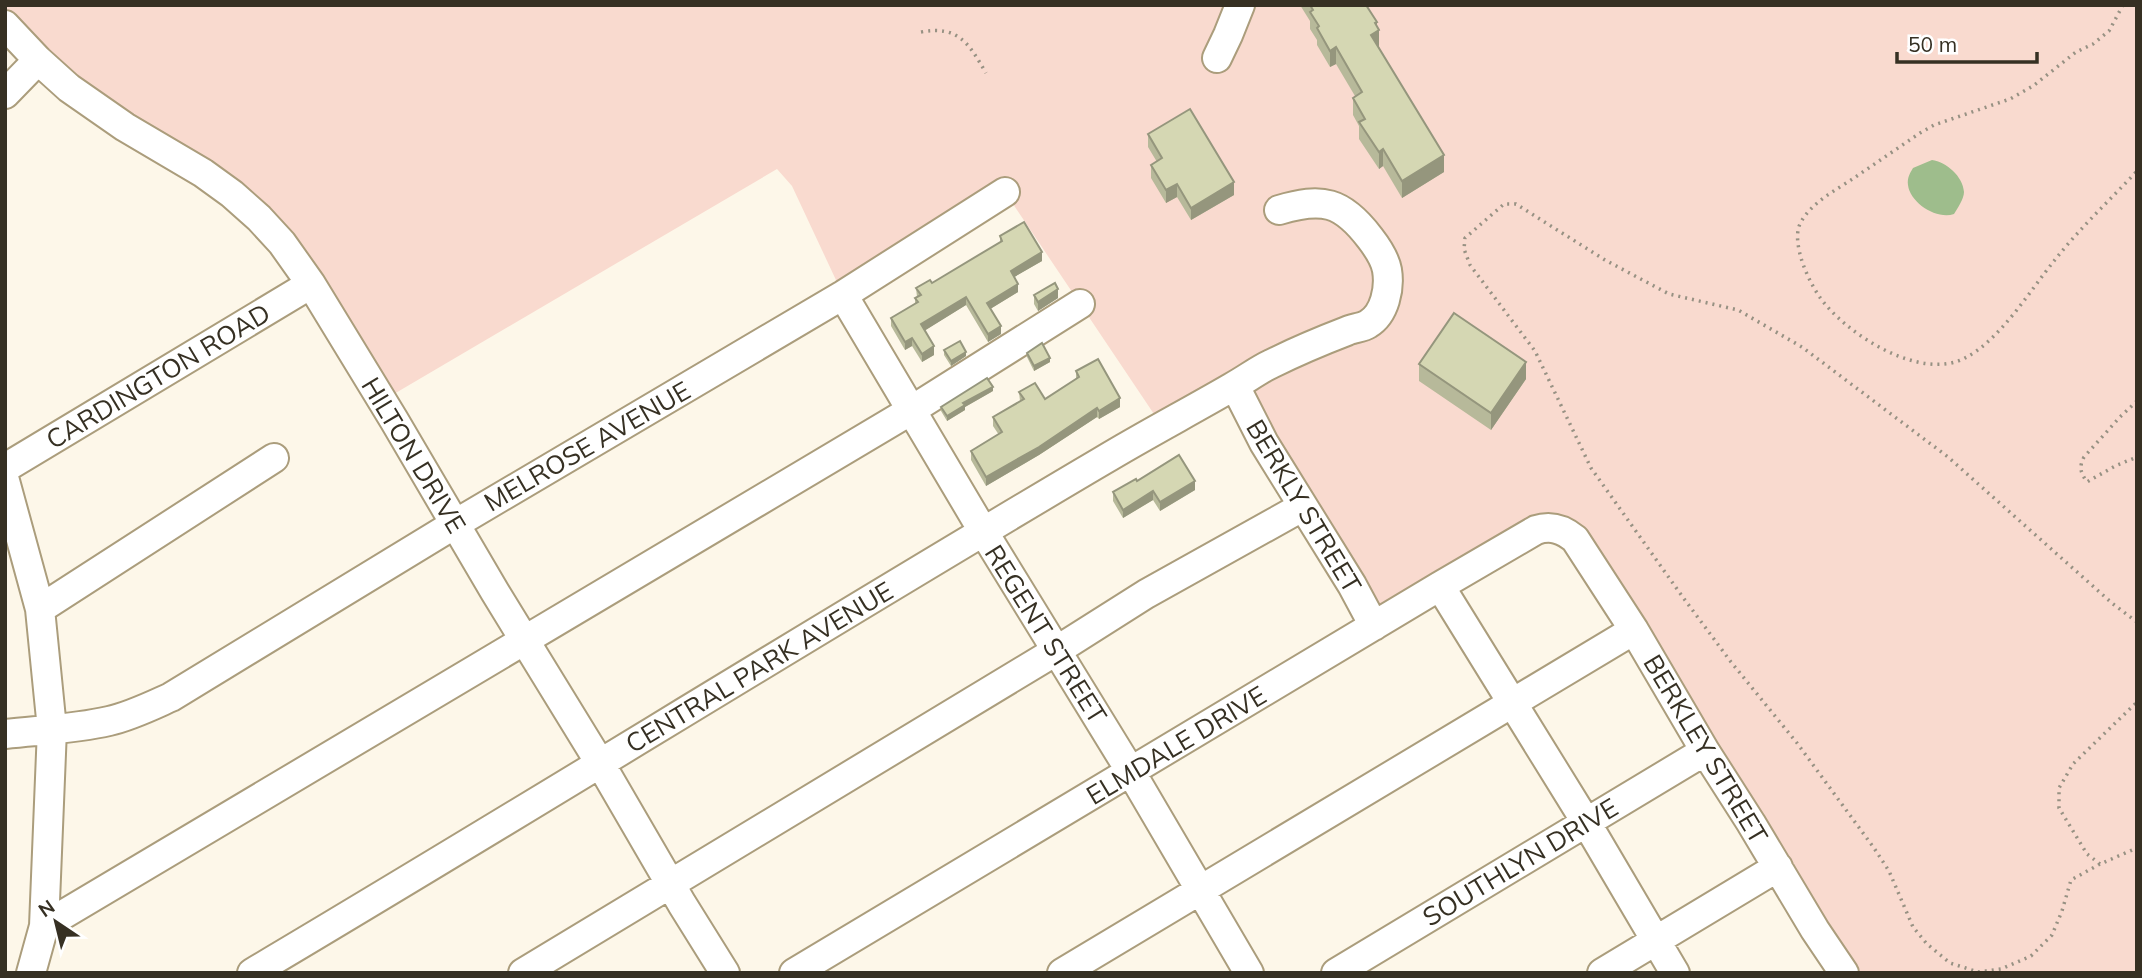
<svg xmlns="http://www.w3.org/2000/svg" width="2142" height="978" font-family="Mulish,sans-serif">
  <style>
    .green { fill: #f9dacf }
    .water { fill: #9ebd8c }
    .lines { fill: none; stroke-linecap: round; stroke-linejoin: round }
    .minor-casing { stroke: #ab9d7c; stroke-width: 32 }
    .path { stroke: #979183; stroke-width: 3.5; stroke-dasharray: 2 5; stroke-linecap: butt }
    .minor { stroke: #fff; stroke-width: 28 }
    .wall { fill: #b7b99a }
    .shaded-wall { fill: #95967d }
    .building { fill: #d5d7b3; stroke: #95967d; stroke-width: 2 }
    .labels { text-anchor: middle; dominant-baseline: central; stroke-width: 6; stroke-linejoin: round; paint-order: stroke }
    .street-label { font-size: 26px; fill: #363023; stroke: #fff }
  </style>
  <rect width="100%" height="100%" fill="#fdf7e9"/>
  <path class="green" d="M5 5H2137V973H1844L1562 530 1374 626 1235 386 1162 426 1005 192 843 295 792 186 777 169 382 401 282 243 5 25Z"/>
  <path class="water" d="M1932 160C1946 162 1963 176 1964 192 1964 199 1957 209 1954 214 1937 220 1910 203 1908 185 1907 178 1910 173 1913 168Z"/>
  <g class="lines">
    <defs>
      <path id="minor" d="M5 25 38 60 69 88 125 127 203 173 232 194 259 218 282 243 311 284 394 420 495 592 600 763 682 904 725 973
        M1217 58 1228 35 1240 5
        M5 94 38 60
        M843 295 983 531 1131 772 1249 973
        M1235 386 1264 443 1352 585 1374 626
        M5 468 311 284
        M5 481 40 609 52 729 44 926 31 973
        M1440 586 1586 822 1675 973
        M40 609 274 458
        M5 734C40 730 75 729 109 721 131 716 151 706 171 697L455 524 843 295 1005 192
        M44 926 910 411 1080 304
        M252 973C537 804 817 629 1102 461 1145 435 1189 412 1232 387 1245 380 1258 370 1271 364 1295 352 1321 341 1347 331 1353 328 1362 328 1368 324 1385 314 1390 288 1387 270 1385 259 1377 247 1370 238 1342 201 1322 197 1279 210
        M523 973 1056 651 1146 594 1302 507
        M794 973 1440 586 1536 530C1551 525 1563 529 1575 539L1634 630 1705 751 1751 823 1815 930 1844 973
        M1062 973 1634 630
        M1336 973 1705 751
        M1602 973 1778 867"/>
    </defs>
    <use href="#minor" class="minor-casing"/>
    <path class="path" d="M2123 5 2109 31 2093 44 2076 52 2033 86 2010 99 1934 125 1920 133C1898 148 1876 163 1854 178 1836 190 1812 202 1801 222 1795 232 1798 247 1801 258 1805 271 1811 284 1819 296 1844 333 1920 382 1965 358 2000 340 2029 292 2054 261 2079 229 2109 201 2137 171
      M921 32C959 25 969 44 986 73
      M2137 401 2120 417 2084 457C2079 467 2080 472 2087 482L2115 466 2137 457
      M2137 622 2113 604 1948 457 1802 347 1738 310 1669 294 1605 260 1516 204H1504L1465 238 1464 249 1470 265 1535 351 1591 468 1682 596 1731 662 1797 743 1874 848 1889 871 1913 927 1927 944 1950 963 1978 972 2001 969 2031 956 2052 935 2062 911 2071 880 2100 864 2137 848
      M2100 864 2087 854 2059 808V788L2073 764 2137 702"/>
    <use href="#minor" class="minor"/>
  </g>
  <path class="wall" d="M1300 5H1366L1377 25 1379 47 1444 172 1402 198 1383 166 1379 169 1359 139V126L1353 115V98L1355 96 1336 64 1330 67 1317 45V40L1310 29V21Z
    M1148 134 1234 195 1191 220 1177 197 1166 203 1151 178V165L1157 162 1148 147Z
    M1000 236 1042 261 1014 277 1018 292 990 309 1001 334 988 342 966 305 925 330 934 355 922 362 912 346 905 350 891 326V318L915 304V298L917 297 916 288 932 283 1000 242Z
    M1034 295 1058 298 1038 311 1034 304Z
    M944 350 966 356 951 366 944 355Z
    M1027 353 1050 362 1034 371 1027 357Z
    M1419 364 1526 379 1491 430 1419 381Z
    M1076 371 1120 407 1099 419 1097 417 1039 455 986 486 971 460V451L999 435 993 426V417L1020 401 1019 392 1045 399 1076 379Z
    M993 391 965 407V410L947 421 941 411V407Z
    M1137 481 1195 490 1160 511 1153 500 1123 518 1113 501V492Z"/>
  <path class="shaded-wall" d="M1377 22V31L1379 30V47L1371 35 1375 23Z
    M1336 47V64L1330 67V51Z
    M1383 149V166L1379 169V152Z
    M1444 155V172L1402 198V181Z
    M1234 182V195L1191 220V208Z
    M1177 184V197L1166 203V190Z
    M1042 252V261L1011 279V271Z
    M1018 284V292L987 311V303Z
    M1058 289V298L1038 311V302Z
    M966 297V305L921 333V324Z
    M1001 326V334L988 342V334Z
    M912 338V346L905 350V342Z
    M934 346V355L922 362V354Z
    M966 352V356L951 366V361Z
    M1050 358V362L1034 371V366Z
    M1526 362V379L1491 430V413Z
    M993 387V391L965 407V410L947 421V416L963 403Z
    M1120 398V407L1099 419V411Z
    M1097 408V417L1039 455 986 486V477Z
    M1195 481V490L1160 511V502Z
    M1153 491V500L1123 518V510Z"/>
  <path class="building" d="M1310 5H1366L1377 22 1375 23 1379 30 1371 35 1444 155 1402 181 1383 149 1379 152 1359 122 1365 119 1353 98 1362 92 1336 47 1330 51 1317 28 1319 26 1310 12 1313 10Z
    M1190 109 1234 182 1191 208 1177 184 1166 190 1151 165 1162 158 1148 134Z
    M1024 222 1042 252 1011 271 1018 284 987 303 1001 326 988 334 966 297 921 324 934 346 922 354 912 338 905 342 891 318 918 302 915 298 921 295 916 288 930 280 932 283 1002 241 1000 236Z
    M1055 283 1058 289 1038 302 1034 295Z
    M1454 313 1526 362 1491 413 1419 364Z
    M960 341 966 352 951 361 944 350Z
    M1042 343 1050 358 1034 366 1027 353Z
    M1098 359 1120 398 1099 411 1097 408 1039 447 986 477 971 451 1002 432 993 417 1024 399 1019 392 1035 383 1045 399 1079 377 1076 371Z
    M987 378 993 387 963 403 965 405 947 416 941 407Z
    M1179 455 1195 481 1160 502 1153 491 1123 510 1113 492 1136 479 1137 481Z"/>
  <g class="labels">
    <g class="street-label">
      <text transform="translate(158 376) rotate(-31)">CARDINGTON ROAD</text>
      <text transform="translate(587 446) rotate(-30)">MELROSE AVENUE</text>
      <text transform="translate(414 455) rotate(59)">HILTON DRIVE</text>
      <text transform="translate(1304 506) rotate(59)">BERKLY STREET</text>
      <text transform="translate(1046 634) rotate(58)">REGENT STREET</text>
      <text transform="translate(759 667) rotate(-31)">CENTRAL PARK AVENUE</text>
      <text transform="translate(1176 745) rotate(-31)">ELMDALE DRIVE</text>
      <text transform="translate(1706 749) rotate(59)">BERKLEY STREET</text>
      <text transform="translate(1520 862) rotate(-31)">SOUTHLYN DRIVE</text>
    </g>
  </g>
  <rect width="2142" height="978" fill="none" stroke="#363023" stroke-width="14"/>
  <g transform="translate(56 922) rotate(325)" stroke="#ffffff" stroke-width="5" paint-order="stroke">
  <path d="M0-5L12 26L0 18L-12 26Z" fill="#363023"/>
  <text y="-10" font-size="19" font-weight="bold" text-anchor="middle" fill="#363023">N</text>
  </g>
  <path d="M1897 52v10h140v-10" fill="none" stroke="#363023" stroke-width="3.5"/>
  <text x="1908" y="52" font-size="21" fill="#363023" stroke="#ffffff" stroke-width="5" paint-order="stroke">50 m</text>
</svg>
